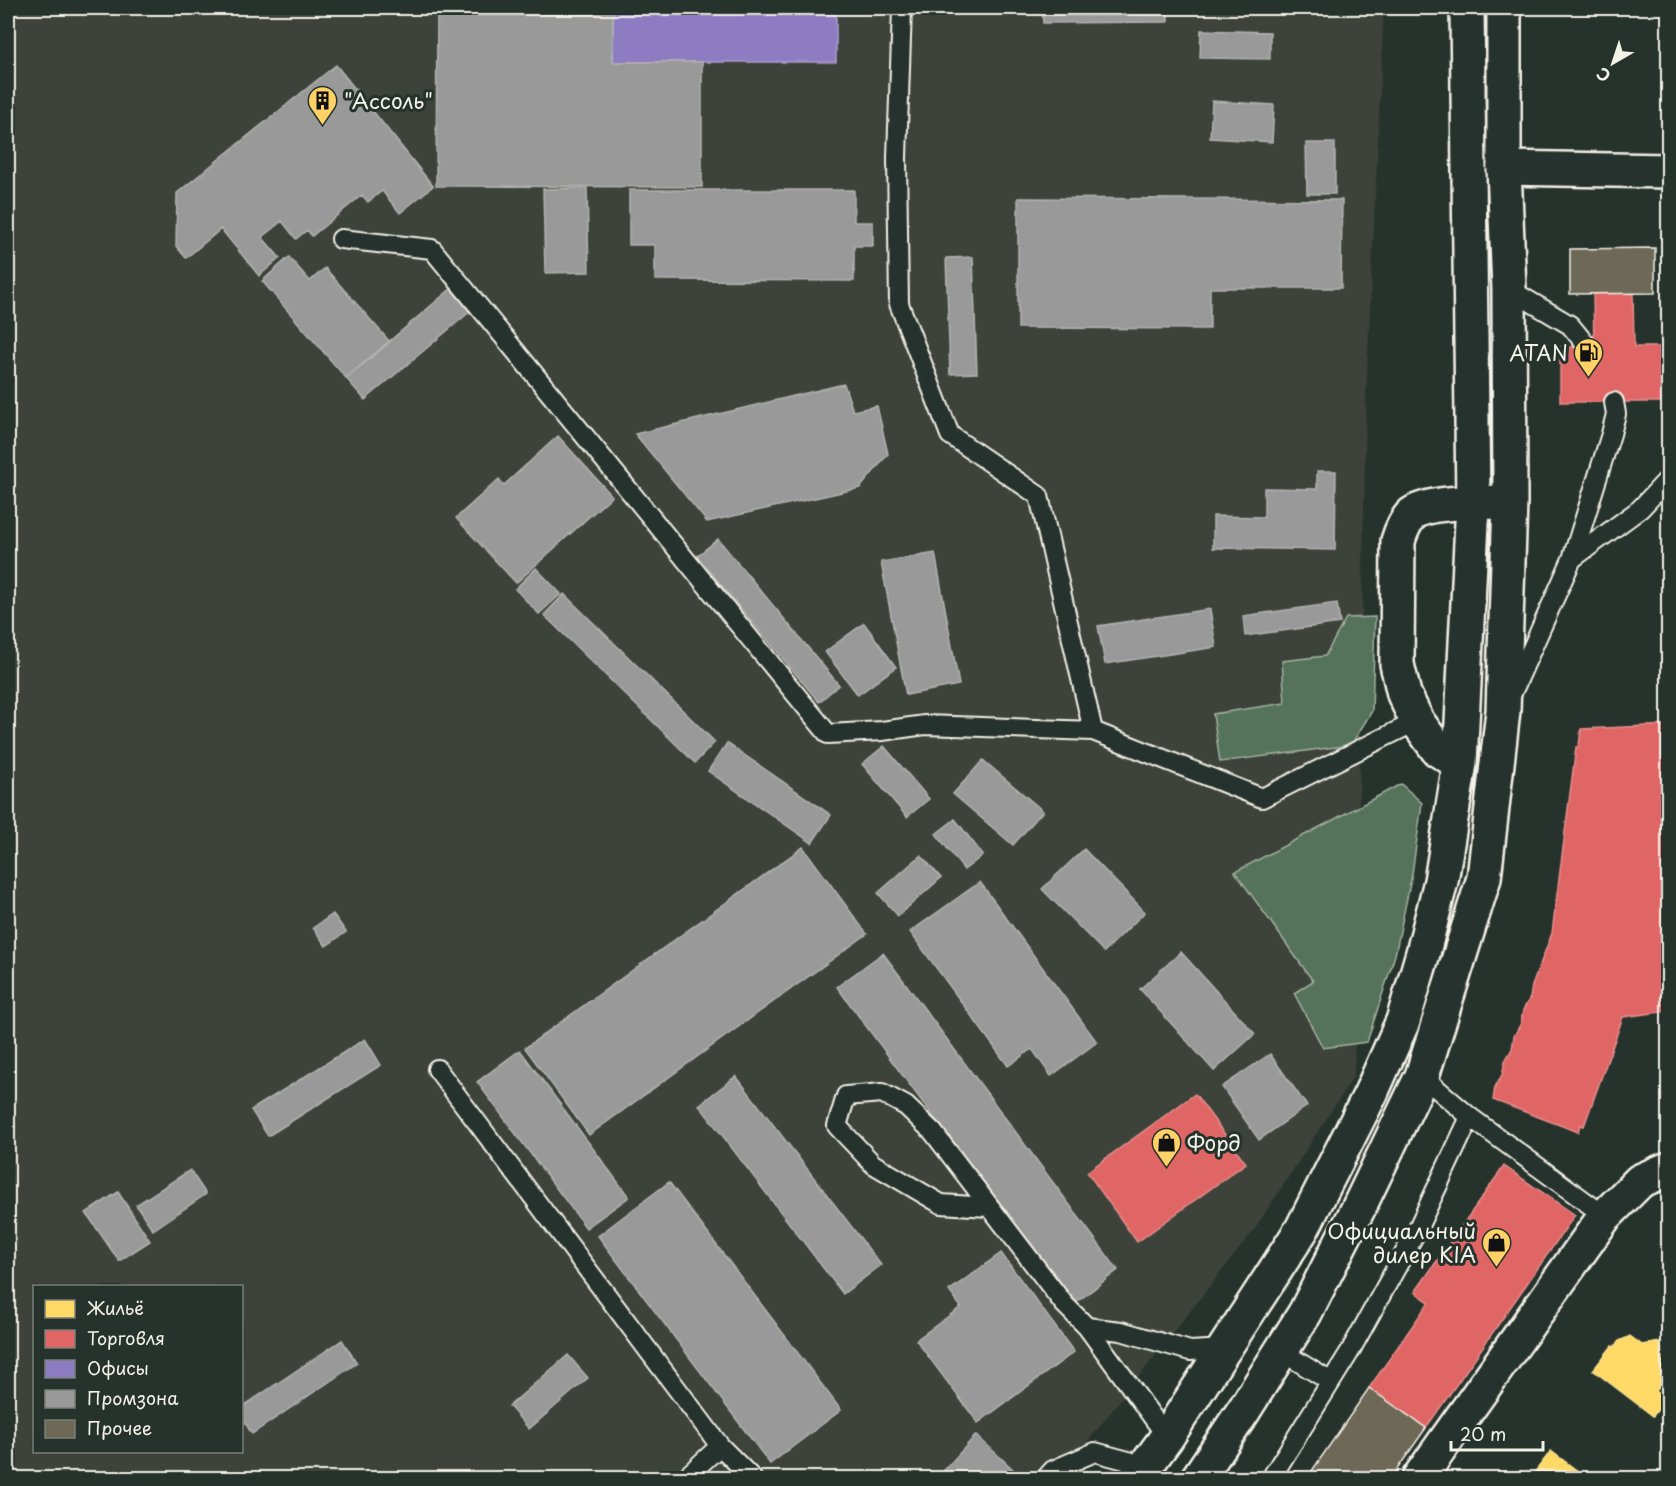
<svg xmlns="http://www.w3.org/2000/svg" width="1676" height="1486" font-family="'Playpen Sans',sans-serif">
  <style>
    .built { fill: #3c433a; fill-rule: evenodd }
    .green { fill: #55725a; stroke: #a4b2a1; stroke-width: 1.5 }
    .homes { fill: #ffd966; stroke: #fce08d; stroke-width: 1.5 }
    .shops { fill: #e06666; stroke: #e6908d; stroke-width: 1.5 }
    .offices { fill: #8e7cc3; stroke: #ad9fce; stroke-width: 1.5 }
    .industry { fill: #999; stroke: #b4b3b1; stroke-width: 1.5 }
    .building { fill: #6e6857; stroke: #f4f1e8; stroke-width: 1.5 }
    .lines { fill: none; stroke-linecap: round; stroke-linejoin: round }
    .lane-casing { stroke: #f4f1e8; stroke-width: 22 }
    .street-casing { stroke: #f4f1e8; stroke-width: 38 }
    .primary-casing { stroke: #f4f1e8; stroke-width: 38 }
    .lane { stroke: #26332d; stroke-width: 18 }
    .street { stroke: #26332d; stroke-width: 33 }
    .primary { stroke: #26332d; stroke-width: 33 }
    .labels { text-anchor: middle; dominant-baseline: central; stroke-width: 6; stroke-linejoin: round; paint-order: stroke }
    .poi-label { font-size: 21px; fill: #f4f1e8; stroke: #26332d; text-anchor: start }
  </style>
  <rect width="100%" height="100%" fill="#26332d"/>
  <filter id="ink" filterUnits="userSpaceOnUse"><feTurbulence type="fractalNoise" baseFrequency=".0167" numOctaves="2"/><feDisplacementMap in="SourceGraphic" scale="12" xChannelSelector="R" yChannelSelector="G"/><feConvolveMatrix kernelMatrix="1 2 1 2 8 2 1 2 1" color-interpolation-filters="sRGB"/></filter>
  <g filter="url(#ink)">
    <path class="built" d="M8 8H1384L1366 396 1354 1076 1254 1230 1059 1478H8ZM34 1286H242V1452H34Z"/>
    <path class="green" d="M1375 617 1372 711 1351 745 1220 762 1213 714 1285 703 1282 661 1325 656 1346 618Z
      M1401 784 1422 803 1412 874 1395 955 1367 1042 1323 1048 1294 993 1313 981 1235 872Z"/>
    <path class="homes" d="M1630 1336 1642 1345 1660 1342 1662 1361 1668 1366V1375L1656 1391 1666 1399 1653 1416 1593 1370 1612 1346 1614 1347 1619 1341Z
      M1551 1451 1587 1478H1533L1531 1477Z"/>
    <path class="shops" d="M1633 293 1634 347H1668V402H1560V347H1594L1593 294Z
      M1668 725V1011L1623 1017 1584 1126 1580 1125 1578 1132 1493 1100 1495 1087 1502 1075 1505 1061 1512 1049 1514 1036 1521 1023 1523 1010 1530 998 1532 986 1552 933 1576 747 1579 746 1581 729Z
      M1195 1094 1246 1163 1137 1242 1087 1172Z
      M1504 1166 1575 1215 1426 1428 1369 1388 1429 1302 1415 1292Z"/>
    <path class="offices" d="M613 8H836V62H613Z"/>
    <path class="industry" d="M437 8H613V62H702V187L436 186Z
      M1042 8H1168V22L1043 23Z
      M1201 30 1270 32V59L1200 58Z
      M336 65 433 186 400 213 382 191 368 202 362 195 312 236 307 230 296 239 282 221 262 237 280 258 259 276 221 229 186 258 176 246 177 193Z
      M1212 101 1274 105 1272 142 1210 138Z
      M1306 143H1335V194H1307Z
      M587 188 589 272 545 273 543 189Z
      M629 190H854V222H873V246H854V281L655 280V245H629Z
      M1018 198 1342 200 1341 288H1210V329L1018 328Z
      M289 257 310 281 325 268 390 342 346 378 262 281Z
      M973 257 977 373 950 374 946 258Z
      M453 287 472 310 365 400 346 378Z
      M844 384 853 411 877 406 888 454 860 488 707 522 635 434Z
      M558 436 612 496 516 583 456 518 499 479 504 485Z
      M1317 471H1336L1335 550 1213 548V516L1264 517V488L1317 489Z
      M718 539 839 685 819 702 697 556Z
      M935 553 959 685 906 695 881 562Z
      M536 568 561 594 539 614 515 589Z
      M564 594 715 742 695 763 544 615Z
      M1337 603 1340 623 1245 636 1243 616Z
      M1210 609 1216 647 1105 664 1098 626Z
      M864 623 896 667 858 695 825 652Z
      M727 743 831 815 812 843 708 771Z
      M884 746 929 799 907 817 862 764Z
      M983 760 1043 811 1013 845 953 794Z
      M955 819 983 855 964 870 936 834Z
      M803 847 867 934 589 1135 525 1048Z
      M1084 849 1145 912 1104 952 1042 889Z
      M921 855 941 878 898 916 878 893Z
      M980 882 1097 1042 1051 1076 1032 1049 1008 1066 910 932Z
      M333 914 346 932 326 946 313 928Z
      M1181 952 1255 1034 1214 1071 1140 989Z
      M883 953 1118 1270 1073 1305 837 987Z
      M365 1039 381 1065 268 1136 251 1110Z
      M520 1050 629 1197 586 1228 477 1082Z
      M1270 1054 1307 1106 1259 1140 1222 1087Z
      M736 1076 881 1265 843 1294 699 1105Z
      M190 1170 206 1194 153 1230 136 1205Z
      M669 1182 841 1410 770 1464 598 1236Z
      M118 1192 150 1241 119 1261 86 1213Z
      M1001 1253 1074 1352 978 1423 916 1340 961 1307 949 1291Z
      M342 1340 357 1363 252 1434 242 1418V1407Z
      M568 1355 588 1378 529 1429 509 1406Z
      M976 1435 1013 1469 1005 1478H937Z"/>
    <path class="building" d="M1655 248V293L1570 294V249Z
      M1369 1388 1426 1428 1391 1478H1307Z"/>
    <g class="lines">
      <defs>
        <path id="lane" d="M902 8 897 157 899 304 950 435 1039 496 1093 731
          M341 239 432 249 828 734 882 731 925 725 1093 731 1262 798 1417 721
          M1509 289 1570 325 1588 347
          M1572 559 1640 509 1668 479
          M1512 693 1572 559 1611 434 1616 414 1614 402
          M437 1069 720 1446 752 1478
          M1422 1076 1470 1117 1605 1216
          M989 1207 941 1204 873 1164 837 1126 846 1096 882 1093 906 1106 933 1132 1064 1304 1087 1327 1167 1437
          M1087 1327 1121 1331 1190 1351 1225 1349
          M1281 1351 1331 1382
          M685 1478 720 1446
          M1046 1478 1053 1470 1095 1452 1147 1466
          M1271 1478 1349 1353 1416 1232 1470 1117"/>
        <path id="street" d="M1504 168 1668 171
          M1419 1478 1605 1216 1640 1181 1668 1169"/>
        <path id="primary" d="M1460 763 1438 750 1417 721 1404 694 1397 664 1398 541C1401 531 1404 523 1411 515 1425 502 1476 502 1496 502
          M1137 1478 1167 1437 1302 1229 1371 1093 1403 1021 1423 953 1441 881 1460 763 1473 502 1467 8
          M1198 1478 1244 1410 1305 1313 1359 1207 1422 1076 1484 878 1503 711 1510 502 1509 289 1504 168V8"/>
      </defs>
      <use href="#lane" class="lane-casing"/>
      <use href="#street" class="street-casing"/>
      <use href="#primary" class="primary-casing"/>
      <use href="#lane" class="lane"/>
      <use href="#street" class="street"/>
      <use href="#primary" class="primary"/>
    </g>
  </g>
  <defs>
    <symbol id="building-pin" viewBox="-11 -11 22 30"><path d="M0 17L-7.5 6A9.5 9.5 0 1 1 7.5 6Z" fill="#ffd166" stroke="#26332d"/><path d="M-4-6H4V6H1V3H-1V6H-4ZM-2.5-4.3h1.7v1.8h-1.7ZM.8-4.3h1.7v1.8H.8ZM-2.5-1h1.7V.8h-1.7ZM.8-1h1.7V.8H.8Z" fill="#111"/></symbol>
    <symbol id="fuel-pin" viewBox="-11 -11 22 30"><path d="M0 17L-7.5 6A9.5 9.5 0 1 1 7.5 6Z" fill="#ffd166" stroke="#26332d"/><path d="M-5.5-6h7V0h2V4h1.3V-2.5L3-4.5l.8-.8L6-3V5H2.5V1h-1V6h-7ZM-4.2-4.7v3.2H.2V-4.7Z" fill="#111"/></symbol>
    <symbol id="shop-pin" viewBox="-11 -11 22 30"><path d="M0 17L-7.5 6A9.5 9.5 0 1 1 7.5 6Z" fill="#ffd166" stroke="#26332d"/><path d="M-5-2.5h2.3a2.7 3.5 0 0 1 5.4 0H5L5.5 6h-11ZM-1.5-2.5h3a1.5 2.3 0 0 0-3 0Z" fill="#111"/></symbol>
  </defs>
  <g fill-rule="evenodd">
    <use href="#building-pin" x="306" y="84" width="33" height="45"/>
    <use href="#fuel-pin" x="1572" y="336" width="33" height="45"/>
    <use href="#shop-pin" x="1150" y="1126" width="33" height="45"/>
    <use href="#shop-pin" x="1480" y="1226" width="33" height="45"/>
  </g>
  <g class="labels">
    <g class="poi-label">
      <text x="344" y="100">"Ассоль"</text>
      <text x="1568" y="352" text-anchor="end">ATAN</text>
      <text x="1187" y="1142">Форд</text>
      <text x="1476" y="1230" text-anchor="end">Официальный<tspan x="1476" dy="24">дилер KIA</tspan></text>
    </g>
  </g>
  <rect width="1676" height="1486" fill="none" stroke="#26332d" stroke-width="30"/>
  <rect x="15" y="15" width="1646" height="1456" fill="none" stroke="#f4f1e8" stroke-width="2" filter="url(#ink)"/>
  <rect x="33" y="1285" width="210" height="168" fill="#26332d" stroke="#787f78" stroke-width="1.5"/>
  <rect x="45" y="1300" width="30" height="18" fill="#ffd966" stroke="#787f78" stroke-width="1.5"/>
  <text x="87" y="1315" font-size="18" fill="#f4f1e8">Жильё</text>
  <rect x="45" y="1330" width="30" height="18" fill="#e06666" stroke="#787f78" stroke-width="1.5"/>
  <text x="87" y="1345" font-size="18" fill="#f4f1e8">Торговля</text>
  <rect x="45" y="1360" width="30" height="18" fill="#8e7cc3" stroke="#787f78" stroke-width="1.5"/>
  <text x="87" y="1375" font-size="18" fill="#f4f1e8">Офисы</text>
  <rect x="45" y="1390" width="30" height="18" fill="#999999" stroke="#787f78" stroke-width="1.5"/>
  <text x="87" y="1405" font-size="18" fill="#f4f1e8">Промзона</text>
  <rect x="45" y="1420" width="30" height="18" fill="#6e6857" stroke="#787f78" stroke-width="1.5"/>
  <text x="87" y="1435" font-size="18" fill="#f4f1e8">Прочее</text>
  <g transform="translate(1613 63) rotate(219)" stroke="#26332d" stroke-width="4.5" paint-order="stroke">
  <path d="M0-4.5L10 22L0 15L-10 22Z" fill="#f4f1e8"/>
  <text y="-9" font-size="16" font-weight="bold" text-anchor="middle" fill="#f4f1e8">С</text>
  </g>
  <path d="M1451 1441v9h92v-9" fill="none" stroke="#f4f1e8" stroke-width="3"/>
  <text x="1460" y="1441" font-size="18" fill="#f4f1e8" stroke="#26332d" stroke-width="4.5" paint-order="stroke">20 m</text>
</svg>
